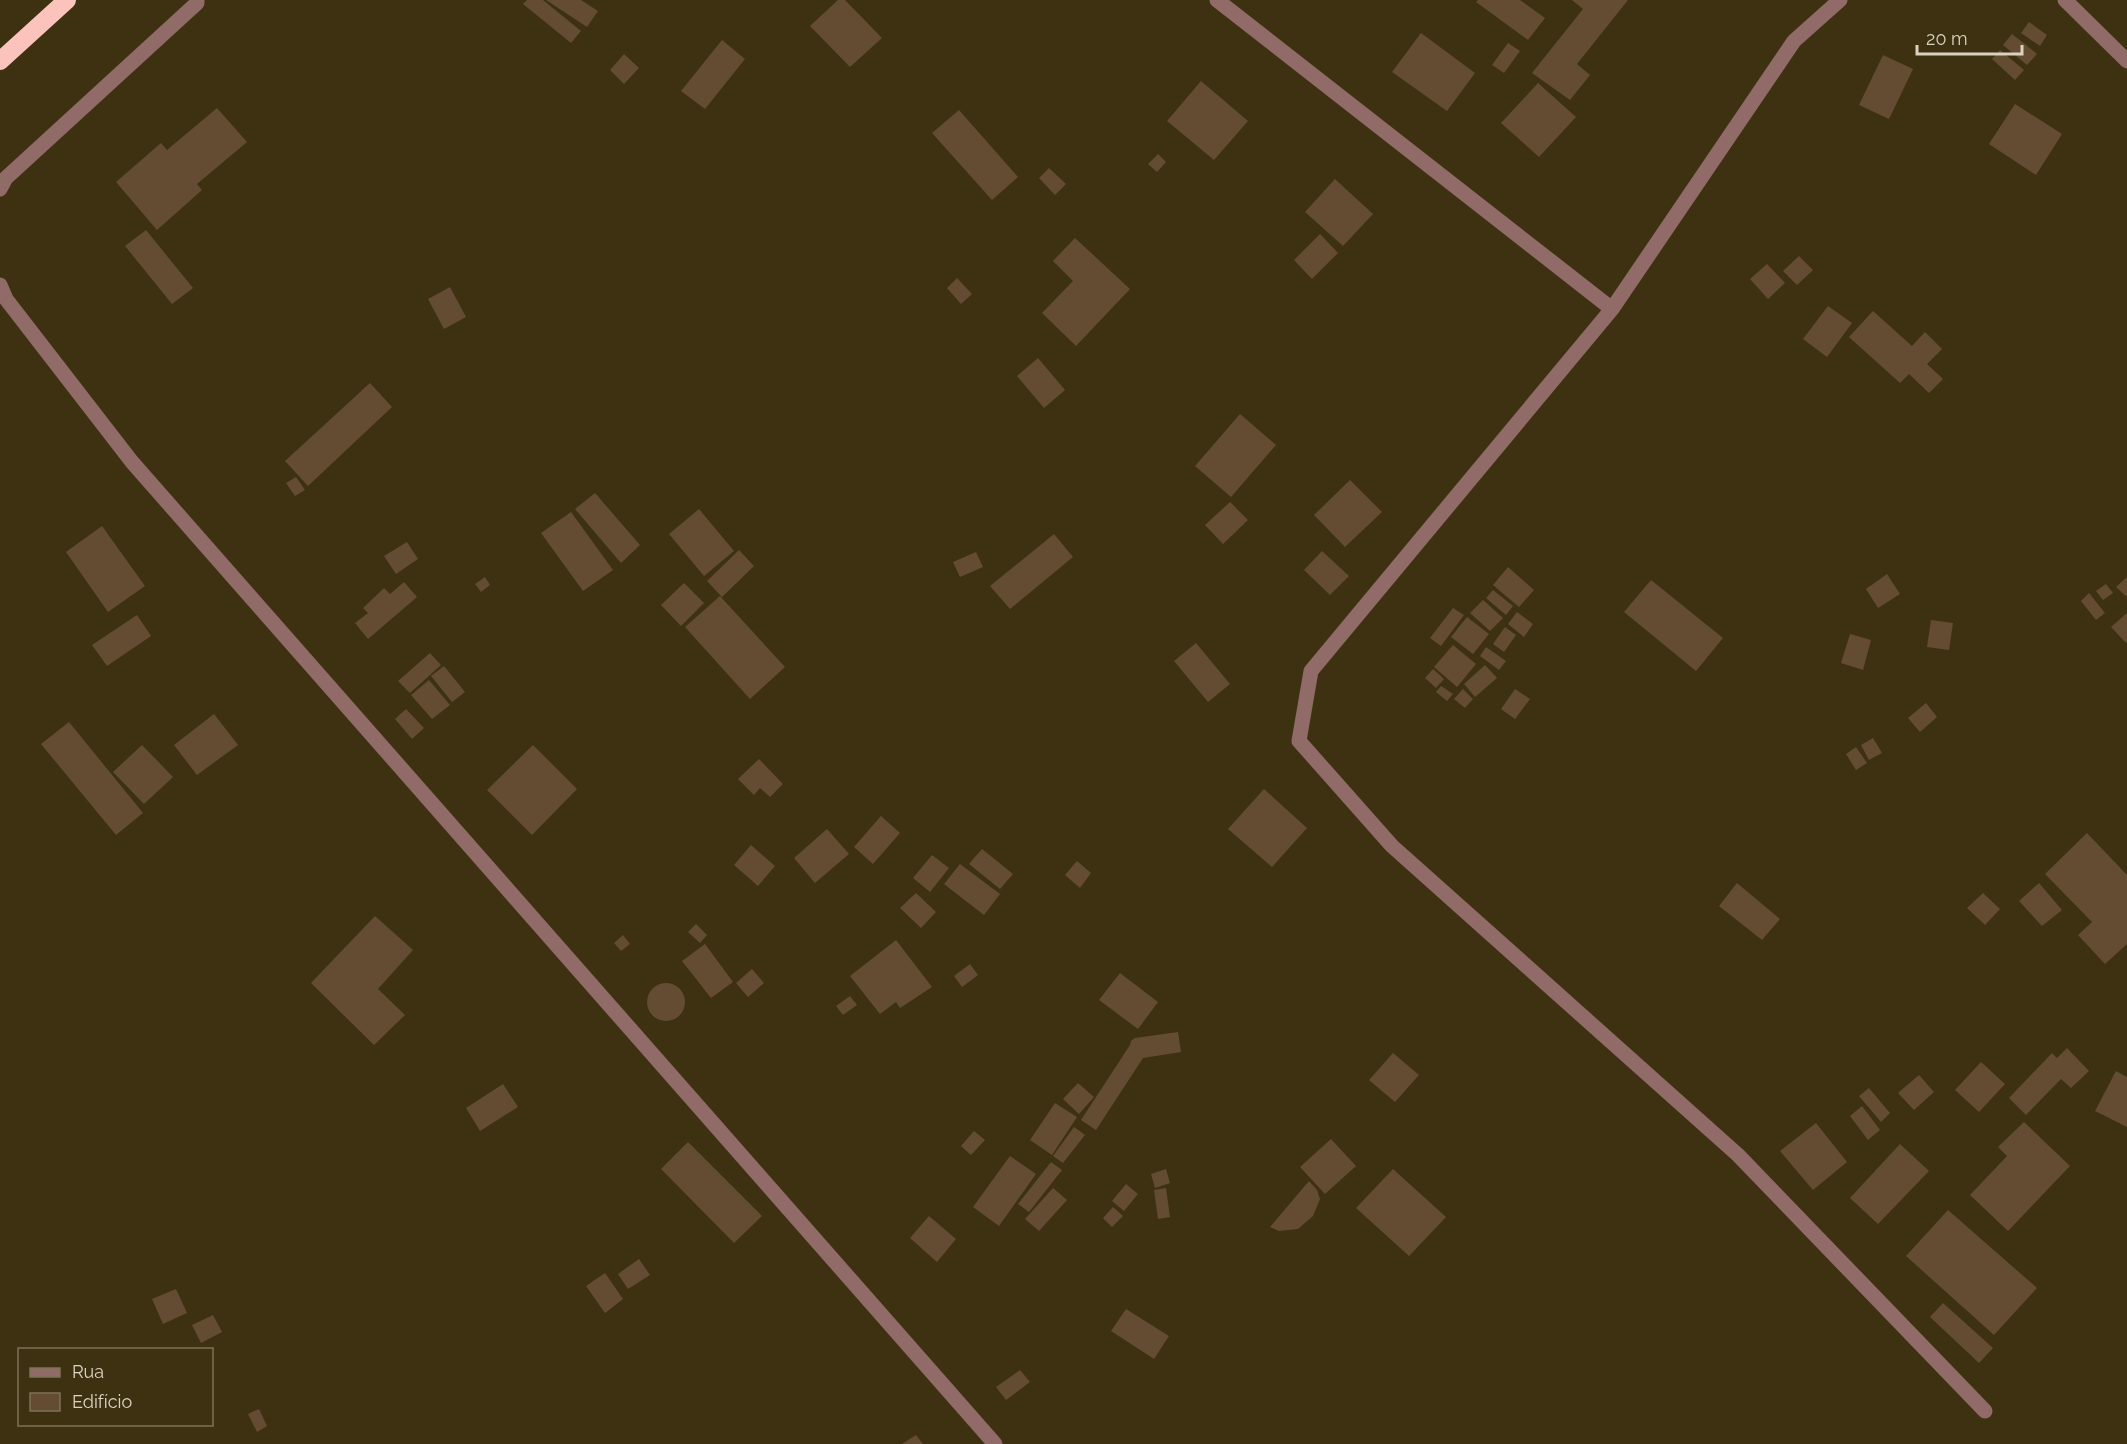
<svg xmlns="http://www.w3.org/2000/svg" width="2127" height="1444" font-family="Raleway,sans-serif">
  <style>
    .building { fill: #644c33 }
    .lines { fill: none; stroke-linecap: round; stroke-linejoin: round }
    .minor { stroke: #916b67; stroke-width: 15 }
    .highway { stroke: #fcc3bd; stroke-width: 18 }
  </style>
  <rect width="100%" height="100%" fill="#3e3111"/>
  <path class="building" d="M527 0H543L581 31 571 43 523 4Z
    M546 0H581L598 11 587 27Z
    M838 0H845L882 38 850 67 810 26Z
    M1478 0H1520L1545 18 1528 40 1476 2Z
    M1572 0H1628L1577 64 1590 75 1570 100 1532 73 1583 9Z
    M2029 22 2047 35 2040 46 2021 33Z
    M1421 33 1475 73 1447 111 1392 72Z
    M2012 34 2037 54 2027 65 2003 45Z
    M722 40 745 59 705 109 681 91Z
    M1508 43 1520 51 1504 73 1492 65Z
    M2000 50 2024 70 2015 80 1992 59Z
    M624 54 639 68 624 84 610 70Z
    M1883 55 1913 69 1889 119 1859 105Z
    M1201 81 1248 121 1214 160 1167 121Z
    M1538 83 1576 117 1539 157 1501 123Z
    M2015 104 2062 134 2036 175 1989 144Z
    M217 108 247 142 197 184 202 190 157 230 116 182 161 143 167 150Z
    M959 110 1018 177 992 200 932 133Z
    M1158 154 1166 162 1157 172 1148 164Z
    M1049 168 1066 184 1055 195 1039 178Z
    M1335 179 1373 214 1343 246 1305 212Z
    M146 230 193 288 172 304 125 246Z
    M1320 234 1338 253 1312 279 1294 260Z
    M1075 238 1130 289 1076 346 1042 313 1073 281 1053 261Z
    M1799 256 1813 270 1797 285 1783 271Z
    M1767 264 1785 283 1768 299 1750 279Z
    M957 278 972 294 961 304 947 288Z
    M450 287 466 317 444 329 428 299Z
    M1828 306 1852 323 1827 357 1803 339Z
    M1873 311 1912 346 1925 332 1942 349 1927 364 1943 379 1929 393 1909 374 1900 383 1849 337Z
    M1038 358 1065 390 1044 408 1017 376Z
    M370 383 392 407 308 486 285 461Z
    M1240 414 1276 445 1231 497 1195 466Z
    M296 477 305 490 295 496 286 483Z
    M1350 480 1382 512 1345 547 1314 515Z
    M595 493 640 545 621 563 575 509Z
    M1230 502 1248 520 1223 544 1205 525Z
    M699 509 734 551 704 576 669 534Z
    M571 512 613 570 583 591 541 533Z
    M102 526 145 586 108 612 66 552Z
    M1054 534 1073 557 1010 609 990 586Z
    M407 542 418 559 396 574 384 556Z
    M739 550 754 566 722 597 707 581Z
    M1322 551 1349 576 1330 595 1304 570Z
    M976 552 983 567 960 577 953 562Z
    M1508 567 1534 590 1519 607 1493 585Z
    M1887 574 1900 594 1878 608 1866 589Z
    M485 577 490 585 481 592 475 584Z
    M2127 577V597L2116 587Z
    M1651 580 1723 638 1696 671 1624 612Z
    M404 582 417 597 368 639 355 623 368 613 363 608 384 588 390 594Z
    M684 583 704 603 681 626 661 605Z
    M2106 584 2113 593 2103 600 2096 591Z
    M1493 590 1513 606 1506 615 1486 598Z
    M2089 593 2105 613 2096 620 2081 601Z
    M720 596 785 667 750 699 685 627Z
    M1483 600 1503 618 1490 631 1470 613Z
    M1453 608 1464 615 1441 646 1430 638Z
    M1517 612 1533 624 1524 637 1508 624Z
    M2127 613V642L2126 643 2111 627Z
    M137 615 151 636 107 666 92 645Z
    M1467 617 1489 634 1473 654 1451 637Z
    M1931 620 1953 623 1949 650 1927 647Z
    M1505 627 1516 635 1504 652 1493 644Z
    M1850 634 1871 640 1863 670 1841 663Z
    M1196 643 1230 684 1208 702 1174 661Z
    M1453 645 1476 664 1457 687 1434 667Z
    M1486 647 1506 661 1499 670 1480 656Z
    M430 653 441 665 410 693 398 681Z
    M1485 665 1497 678 1475 697 1464 684Z
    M444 666 465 692 452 702 431 676Z
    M1433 669 1444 679 1436 688 1425 678Z
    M429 680 450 705 432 719 411 695Z
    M1441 686 1453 694 1447 701 1436 692Z
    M1463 689 1473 699 1465 708 1454 699Z
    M1515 689 1530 699 1515 719 1501 709Z
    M1926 703 1937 717 1920 732 1908 718Z
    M406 709 424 728 412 739 395 719Z
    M214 714 238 745 197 775 174 745Z
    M69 722 143 813 116 835 41 744Z
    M1873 738 1882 753 1869 760 1861 745Z
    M142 745 173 777 144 804 113 772Z
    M533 745 577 789 532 835 487 790Z
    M1856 747 1867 763 1856 770 1846 754Z
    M759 759 783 784 770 797 760 788 754 795 738 779Z
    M1264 789 1307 828 1272 867 1228 829Z
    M881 816 900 833 873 864 854 847Z
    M827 829 849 854 815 883 794 858Z
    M2087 833 2127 875V944L2105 964 2078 935 2092 922 2045 874Z
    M751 845 775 866 758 886 734 865Z
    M982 849 1013 874 1000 889 969 864Z
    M932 855 949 868 930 892 913 878Z
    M1077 861 1091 873 1080 888 1065 875Z
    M960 864 1000 894 984 915 944 884Z
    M1737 883 1780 919 1762 940 1719 906Z
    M2039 883 2062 910 2042 926 2019 901Z
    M916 893 936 912 921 928 900 908Z
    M1983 893 2000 909 1985 925 1967 908Z
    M375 916 413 950 378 989 405 1015 374 1045 311 983Z
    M696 924 707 935 700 943 688 932Z
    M623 935 630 944 621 951 614 943Z
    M896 940 932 987 900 1008 896 1002 880 1014 850 976Z
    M705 944 733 982 711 998 682 961Z
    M970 964 978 975 962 987 954 976Z
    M752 969 764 983 748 997 736 983Z
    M1120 973 1158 1002 1138 1029 1099 1000Z
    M647 1002a19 19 0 1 1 38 0a19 19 0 1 1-38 0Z
    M850 996 857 1005 843 1015 836 1006Z
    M1178 1032 1181 1052 1143 1058 1096 1130 1081 1120 1130 1045 1131 1041 1135 1038Z
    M2067 1048 2089 1071 2071 1088 2061 1079 2026 1115 2009 1098 2052 1053 2057 1058Z
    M1393 1053 1419 1075 1395 1102 1369 1080Z
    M1981 1062 2005 1084 1979 1112 1955 1090Z
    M2116 1071 2127 1077V1127L2095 1111Z
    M1919 1075 1934 1092 1914 1110 1898 1093Z
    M1078 1083 1094 1097 1079 1114 1063 1099Z
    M503 1084 518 1107 480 1131 466 1108Z
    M1869 1088 1890 1113 1881 1122 1859 1096Z
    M1055 1103 1077 1117 1052 1155 1030 1140Z
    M1862 1106 1880 1130 1868 1140 1850 1116Z
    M2024 1122 2070 1166 2008 1231 1970 1195 2007 1156 1998 1147Z
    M1816 1123 1847 1162 1813 1190 1780 1151Z
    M1074 1127 1085 1135 1063 1163 1053 1156Z
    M974 1131 985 1140 971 1155 961 1146Z
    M1331 1139 1356 1166 1325 1194 1300 1167Z
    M688 1142 762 1216 734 1243 661 1169Z
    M1900 1144 1929 1171 1878 1224 1850 1198Z
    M1010 1156 1036 1174 999 1226 973 1207Z
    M1051 1162 1062 1170 1029 1212 1018 1204Z
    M1166 1169 1170 1183 1155 1188 1151 1174Z
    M1393 1169 1446 1217 1409 1256 1356 1208Z
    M1309 1181 1317 1190 1320 1199 1313 1216 1298 1229 1279 1231 1270 1227Z
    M1126 1184 1138 1194 1124 1211 1112 1201Z
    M1053 1188 1067 1200 1039 1231 1025 1219Z
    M1166 1188 1170 1217 1158 1219 1154 1190Z
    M1113 1207 1123 1216 1112 1227 1103 1218Z
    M1948 1210 2037 1288 1994 1335 1906 1256Z
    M929 1216 956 1239 937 1262 910 1238Z
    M639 1259 650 1275 628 1289 618 1274Z
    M605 1273 623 1299 605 1313 586 1286Z
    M176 1289 187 1313 163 1324 152 1299Z
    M1943 1303 1993 1348 1979 1363 1930 1317Z
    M1126 1309 1169 1336 1154 1359 1111 1331Z
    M213 1315 222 1332 201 1343 192 1325Z
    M1020 1370 1030 1382 1006 1400 996 1387Z
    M259 1409 267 1426 257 1432 248 1414Z
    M916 1435 923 1444H902Z"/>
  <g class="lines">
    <path class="minor" d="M1217 0 1612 309
      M1840 0 1794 41 1612 309 1311 671 1299 741 1392 846 1738 1155 1985 1411
      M2065 0 2127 61
      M0 189 6 178 197 3V0
      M0 285 6 299 132 462 995 1444"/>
    <path class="highway" d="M0 61 67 0"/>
  </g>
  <rect x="18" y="1348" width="195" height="78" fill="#3e3111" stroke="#7c7157" stroke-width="1.5"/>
  <rect x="30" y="1368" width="30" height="9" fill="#916b67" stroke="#7c7157" stroke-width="1.5"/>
  <text x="72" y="1378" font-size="18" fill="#dad2c0">Rua</text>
  <rect x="30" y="1393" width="30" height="18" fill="#644c33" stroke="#7c7157" stroke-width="1.5"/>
  <text x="72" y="1408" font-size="18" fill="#dad2c0">Edifício</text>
  <path d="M1917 45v9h105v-9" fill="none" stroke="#dad2c0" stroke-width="3"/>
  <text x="1926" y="45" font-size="18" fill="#dad2c0" stroke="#3e3111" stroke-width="4.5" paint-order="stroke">20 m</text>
</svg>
